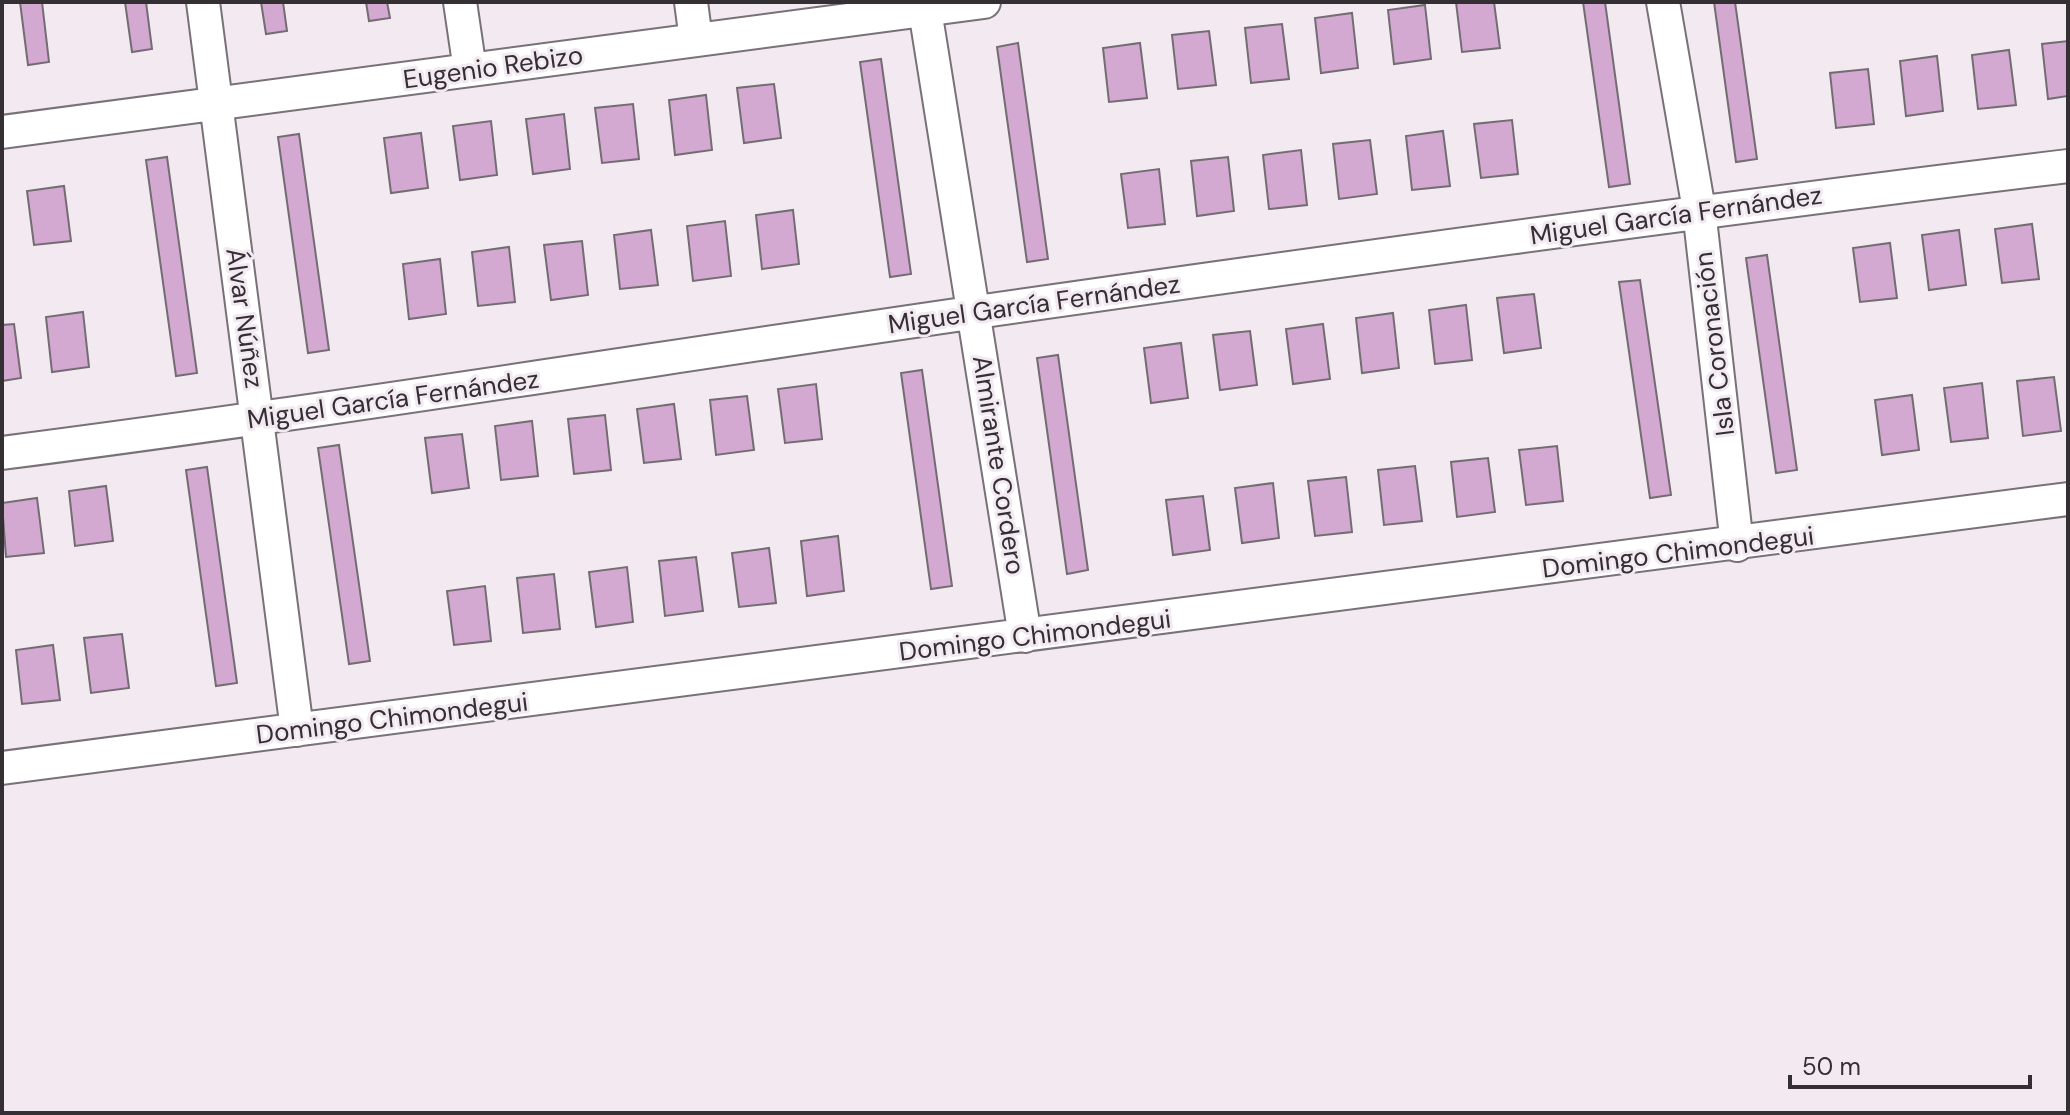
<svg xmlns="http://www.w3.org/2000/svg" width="2070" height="1115" font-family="'DM Sans',sans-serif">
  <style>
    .building { fill: #d3a9d1; stroke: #746c73; stroke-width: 2 }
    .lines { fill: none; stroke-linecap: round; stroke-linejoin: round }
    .minor-casing { stroke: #797178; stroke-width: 36 }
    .minor { stroke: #fff; stroke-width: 32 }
    .labels { text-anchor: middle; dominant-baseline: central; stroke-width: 6; stroke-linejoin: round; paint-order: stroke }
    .street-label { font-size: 26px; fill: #332f33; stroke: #f2e9f1 }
  </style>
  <rect width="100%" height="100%" fill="#f2e9f1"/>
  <path class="building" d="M20 2H42L49 62 28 65Z
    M125 2H146L152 49 132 52Z
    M261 2H283L287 31 266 34Z
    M366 2H387L390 18 369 21Z
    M1456 2H1494L1500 48 1462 52Z
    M1583 2H1605L1630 184 1609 187Z
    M1714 2H1735L1757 159 1736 162Z
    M1425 5 1431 59 1394 64 1388 10Z
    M1352 13 1358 68 1321 73 1315 18Z
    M1282 24 1289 79 1251 83 1245 28Z
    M1209 31 1216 85 1178 89 1172 35Z
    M2068 41V96L2048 99 2042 44Z
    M1018 43 1048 259 1027 262 997 47Z
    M1140 43 1147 98 1109 102 1103 48Z
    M2009 50 2016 105 1978 109 1972 55Z
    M1937 56 1943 111 1906 116 1900 61Z
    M881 59 911 274 890 277 860 62Z
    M1868 69 1874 124 1836 128 1830 73Z
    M774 84 781 138 744 143 737 88Z
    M706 95 712 150 675 155 669 100Z
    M633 104 639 159 602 163 595 108Z
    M564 114 570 169 533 174 526 119Z
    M1512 120 1518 174 1481 178 1474 124Z
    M491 121 497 175 460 180 453 126Z
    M1443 131 1450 186 1412 190 1406 136Z
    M421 133 428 188 391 193 384 138Z
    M299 134 329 350 308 353 278 137Z
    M1370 140 1377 194 1339 199 1333 144Z
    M1301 150 1307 205 1269 209 1263 155Z
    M167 157 197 373 176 376 146 160Z
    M1228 157 1234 211 1197 216 1191 161Z
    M1159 169 1165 224 1128 228 1121 174Z
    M64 186 71 241 34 245 27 191Z
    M793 210 799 264 762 269 756 215Z
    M725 221 731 276 693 281 687 226Z
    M2032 224 2039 279 2002 283 1995 229Z
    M651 230 658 285 620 289 614 235Z
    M1959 230 1966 285 1929 290 1922 235Z
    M582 241 588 295 551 300 544 245Z
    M1890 243 1897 298 1860 302 1853 248Z
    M509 247 515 302 478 306 472 252Z
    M1767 255 1797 470 1776 473 1746 258Z
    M440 259 446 314 409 319 403 264Z
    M1640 280 1671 495 1650 498 1619 282Z
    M1534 294 1541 348 1504 353 1497 298Z
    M1466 305 1472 360 1435 364 1429 310Z
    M83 312 89 367 52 372 46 317Z
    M1393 313 1399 368 1362 373 1356 318Z
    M14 324 21 378 2 381V325Z
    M1323 324 1330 379 1293 384 1286 329Z
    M1250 331 1257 385 1220 390 1213 335Z
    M1181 343 1188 398 1151 403 1144 348Z
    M1058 355 1088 570 1067 574 1037 358Z
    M922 370 952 586 931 589 901 373Z
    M2054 377 2061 431 2023 436 2017 381Z
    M1982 383 1988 438 1951 442 1944 388Z
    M816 384 822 439 785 443 778 389Z
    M1912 395 1919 450 1882 455 1875 400Z
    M747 396 754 450 716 455 710 400Z
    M674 404 681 459 644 463 637 409Z
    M605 415 611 470 574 474 568 419Z
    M532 421 538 476 501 480 495 426Z
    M462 434 469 488 432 493 425 438Z
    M339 445 370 661 349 664 318 448Z
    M1557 446 1563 501 1526 505 1519 450Z
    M1488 458 1495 512 1457 517 1451 462Z
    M1415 466 1422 521 1384 525 1378 470Z
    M207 467 237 683 216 686 186 470Z
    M1346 477 1352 532 1315 536 1308 481Z
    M1273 483 1279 538 1242 543 1235 488Z
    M106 486 113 541 75 546 69 491Z
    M1203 496 1210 550 1173 555 1166 500Z
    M37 498 44 553 6 557 2 503Z
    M838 536 844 591 807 596 801 541Z
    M769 548 776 603 739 607 732 553Z
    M696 557 703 611 665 616 659 561Z
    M627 567 633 622 596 627 589 572Z
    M554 574 560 629 523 633 517 578Z
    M485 586 491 641 454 645 447 591Z
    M122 634 129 688 91 693 84 638Z
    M53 645 60 700 22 704 16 650Z"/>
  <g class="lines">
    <defs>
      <path id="minor" d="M203 2 297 730
        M460 2 470 70
        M691 2 696 40
        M1663 2 1699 210 1737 545
        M925 10 1025 636
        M2 132 984 2
        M2 453C328 411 652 359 977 312 1340 260 1704 210 2068 166
        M2 768 2068 499"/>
    </defs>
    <use href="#minor" class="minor-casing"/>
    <use href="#minor" class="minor"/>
  </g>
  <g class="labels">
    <g class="street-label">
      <text transform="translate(493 67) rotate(-8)">Eugenio Rebizo</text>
      <text transform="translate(1676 215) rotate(-8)">Miguel García Fernández</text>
      <text transform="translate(1034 304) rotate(-8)">Miguel García Fernández</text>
      <text transform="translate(245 318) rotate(82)">Álvar Núñez</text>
      <text transform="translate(1714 344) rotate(-97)">Isla Coronación</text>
      <text transform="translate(393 399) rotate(-8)">Miguel García Fernández</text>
      <text transform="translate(999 465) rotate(81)">Almirante Cordero</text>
      <text transform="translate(1678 552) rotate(-7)">Domingo Chimondegui</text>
      <text transform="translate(1035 635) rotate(-7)">Domingo Chimondegui</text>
      <text transform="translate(392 718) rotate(-7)">Domingo Chimondegui</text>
    </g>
  </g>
  <rect width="2070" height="1115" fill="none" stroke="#332f33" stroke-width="8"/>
  <path d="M1790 1075v12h240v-12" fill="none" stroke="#332f33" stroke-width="4"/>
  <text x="1802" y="1075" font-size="24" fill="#332f33" stroke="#f2e9f1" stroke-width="6" paint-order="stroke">50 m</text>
</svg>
